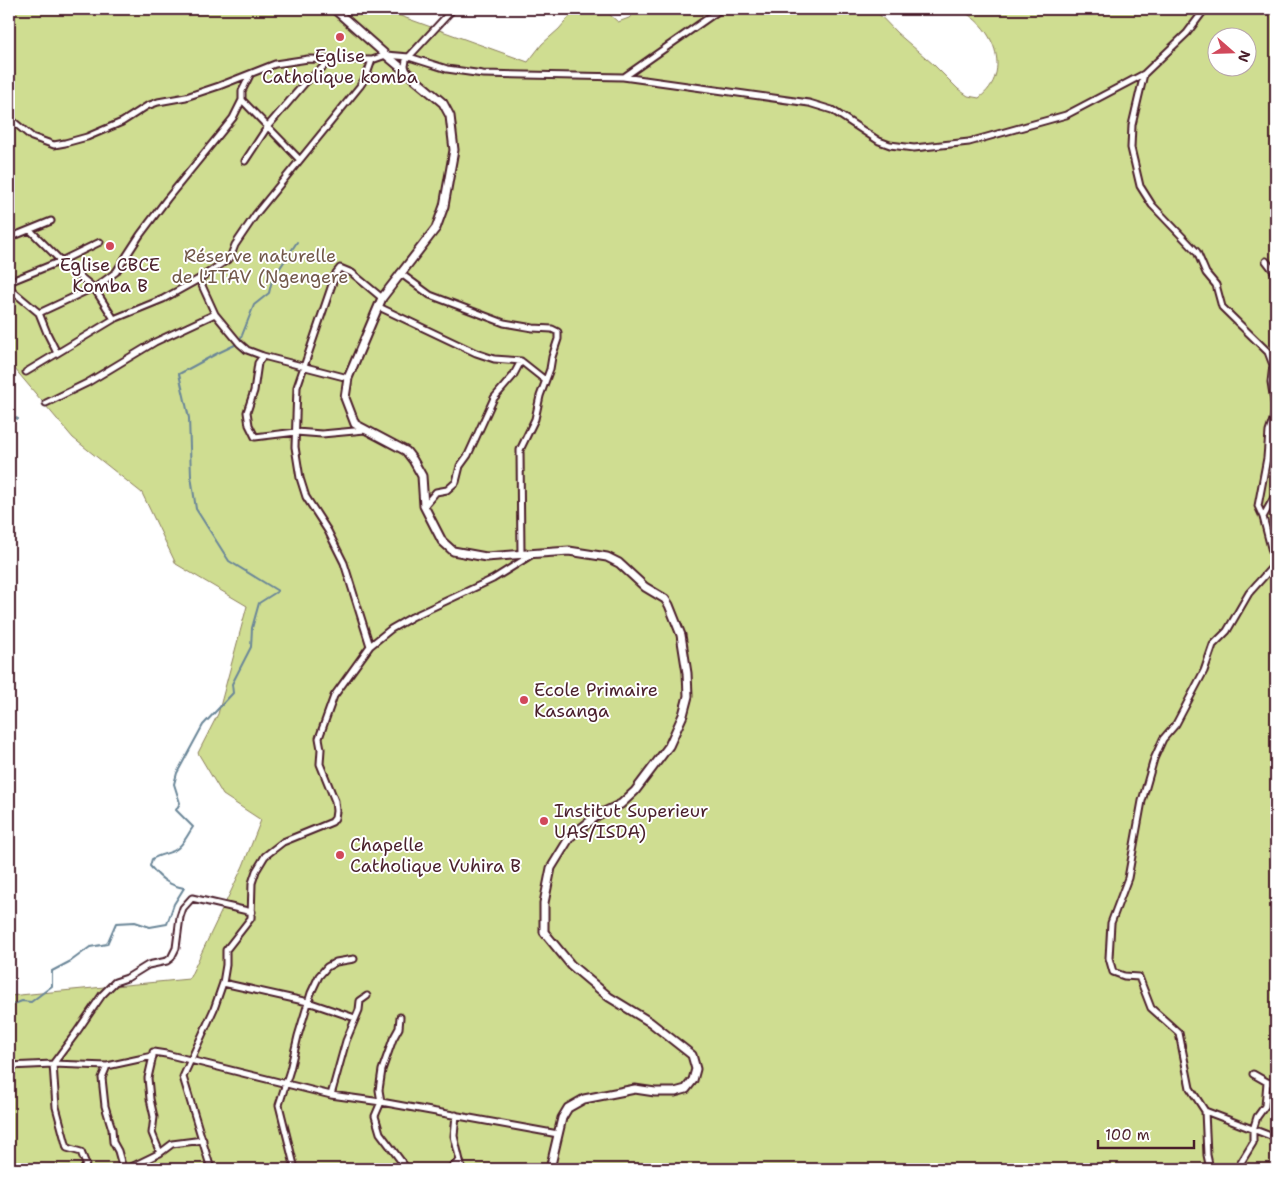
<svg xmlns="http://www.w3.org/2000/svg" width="1285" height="1178" font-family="'Shantell Sans',sans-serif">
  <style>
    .green { fill: #cfdd91; stroke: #8c7e5e; fill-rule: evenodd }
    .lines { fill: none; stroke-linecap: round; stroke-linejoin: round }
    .stream { stroke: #6a8698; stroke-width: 2 }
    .minor-casing { stroke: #4a1f2b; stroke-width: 9 }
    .tertiary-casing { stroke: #4a1f2b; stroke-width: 11 }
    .minor { stroke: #fff; stroke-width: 5 }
    .tertiary { stroke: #fff; stroke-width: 7 }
    .poi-dot { fill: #d1495b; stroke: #fff; stroke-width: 2 }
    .labels { text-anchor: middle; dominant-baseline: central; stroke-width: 4; stroke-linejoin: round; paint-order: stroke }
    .poi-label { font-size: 18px; fill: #4a1f2b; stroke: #fff; text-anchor: start }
    .park-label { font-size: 18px; fill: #72584a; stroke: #fff }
  </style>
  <rect width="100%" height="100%" fill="#fff"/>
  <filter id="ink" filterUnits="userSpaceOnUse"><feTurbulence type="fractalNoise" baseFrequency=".02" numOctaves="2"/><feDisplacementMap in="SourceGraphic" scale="10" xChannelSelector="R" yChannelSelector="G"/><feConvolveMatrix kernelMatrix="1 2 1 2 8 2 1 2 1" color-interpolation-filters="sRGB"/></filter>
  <g filter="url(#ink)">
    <path class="green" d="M9 9H381L528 62 542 44 559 29 576 9H605L609 14 618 22 629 18 638 9H874L897 33 933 64 958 89 968 96 979 98C1014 72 993 24 958 9H1276V1169H9V996L189 979 243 866 261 820 223 795 198 753 218 714 247 606 176 564 142 493 73 438 9 362ZM1218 38H1248V68H1218Z"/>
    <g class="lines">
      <path class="stream" d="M9 415 18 419
        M278 591 229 561 196 509 191 476 189 418 179 374 216 354 239 343 254 305 269 293 272 280 297 242
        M9 1006 22 1001 31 1002 52 986V971L71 961 90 947 107 944 116 923 135 922 150 927 167 924 174 904 184 888C168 885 161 879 150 866L152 859C160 854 168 854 175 850 184 845 187 835 193 827L176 810 180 803 174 784 177 773 203 725 233 693 232 684 251 647 252 628 259 603 278 591"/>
      <defs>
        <path id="minor" d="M407 72 405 66 406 60 453 9
          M1144 74 1132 125 1131 148 1140 186 1152 205 1197 252 1206 273 1216 285 1222 307 1268 352 1273 365 1271 382 1275 408 1274 417 1269 432 1267 458 1258 506 1263 517 1275 563
          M624 77 721 9
          M242 100 299 159
          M9 118 32 137 54 145 65 143 87 137 122 122 147 106 158 102 186 97 219 86 275 64 308 59 372 60 386 55 409 57 447 69 483 74 623 77 809 103 832 110 879 141 890 145 914 148 969 142 1066 115 1144 74 1187 33 1205 9
          M245 161 268 126 304 84 332 59
          M30 230 61 261 94 288 114 319
          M9 238 51 221
          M1266 261 1276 274
          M400 273 430 295 504 323 533 328 552 329 558 332V339L552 357 550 369 540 396 535 419 520 450 521 555
          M199 279 215 314 239 343 247 350 263 356 348 378
          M9 282 61 261 100 242
          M9 288 39 313 47 333 57 353
          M379 307 476 353 494 359 521 361 545 380
          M39 313 97 286 116 272 140 235 167 199 233 118 242 100V91L250 75
          M263 356 258 363 254 391 247 412 249 425 255 437 296 432 322 434 365 430
          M26 372 114 319 163 299 199 279 230 258 235 245 256 214 360 86 366 77 372 60
          M46 403 87 383 155 342 215 314
          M424 506 436 492 447 490 456 482 460 466 468 455 494 398 513 376 521 361
          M1263 517 1276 494
          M370 646 344 563 328 531 306 497 300 478 295 447 297 387 336 273 340 268 352 273 382 298
          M223 983 308 1002 355 1018
          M400 1017 399 1028 393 1039 382 1070 379 1090 381 1102 375 1116 380 1133 407 1169
          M153 1056 148 1078 150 1099 154 1117 152 1133 160 1153
          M9 1066 53 1064 107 1066 153 1056V1052L166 1054 331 1095 381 1102 558 1134
          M107 1066 102 1078 105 1106 112 1129 113 1142 118 1151 123 1169
          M1267 1082 1276 1084
          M331 1095 346 1041 359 1010 360 1001 367 996
          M1205 1111 1276 1138
          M456 1115 454 1136 462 1169
          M84 1169 86 1164 81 1152 67 1148 56 1107 53 1064 76 1033 102 995 115 982 127 978 148 965 167 961 171 958 176 948 180 917 183 908 192 898 252 912
          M127 1169 160 1153 172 1144 203 1140
          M211 1169 183 1077 214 1009 223 983 226 965V950L251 918 252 883 256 871 265 856 283 842 320 827 332 822 335 818 336 811 335 801 320 764 321 749 319 738 334 696 370 646 391 629 412 617 493 579 533 554
          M295 1169 279 1105 290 1070 298 1036 311 993 319 976 327 967 336 962 354 959
          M449 1169 460 1161
          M1210 1169 1207 1155 1205 1111 1190 1088 1179 1033 1151 1008 1139 977 1124 976 1113 972 1109 958 1111 923 1128 878 1142 801 1154 759 1163 739 1176 724 1204 671 1213 645 1227 631 1249 593 1275 564 1276 558
          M1237 1169 1253 1143V1130L1257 1117 1265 1106 1267 1082 1253 1074"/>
        <path id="tertiary" d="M334 9 386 55 443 103 450 116 454 150 444 206 436 228 382 298 348 378 345 398 355 424 406 451 413 460 422 476 424 506 442 541 453 551 486 557 569 551 607 557 619 563 645 587 665 599 669 605 681 635 687 673 688 696 683 715 669 746 635 791 621 804 598 815 570 837 551 868 544 903V932L571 965 609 997 650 1022 692 1055 696 1069 693 1080 686 1089 675 1092H655L635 1089 584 1099 568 1108 562 1118 550 1169"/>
      </defs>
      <use href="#minor" class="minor-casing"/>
      <use href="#tertiary" class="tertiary-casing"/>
      <use href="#minor" class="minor"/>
      <use href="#tertiary" class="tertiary"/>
    </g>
  </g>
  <g class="poi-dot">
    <circle cx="340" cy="37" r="5"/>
    <circle cx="110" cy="246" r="5"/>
    <circle cx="524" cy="700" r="5"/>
    <circle cx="544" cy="821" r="5"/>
    <circle cx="340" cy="855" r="5"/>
  </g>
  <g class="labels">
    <g class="poi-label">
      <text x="340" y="56" text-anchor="middle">Eglise<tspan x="340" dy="21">Catholique komba</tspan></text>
      <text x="110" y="265" text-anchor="middle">Eglise CBCE<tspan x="110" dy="21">Komba B</tspan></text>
      <text x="534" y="690">Ecole Primaire<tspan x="534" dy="21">Kasanga</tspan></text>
      <text x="554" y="811">Institut Superieur<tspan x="554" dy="21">UAS/ISDA)</tspan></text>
      <text x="350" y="845">Chapelle<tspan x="350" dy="21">Catholique Vuhira B</tspan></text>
    </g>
    <g class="park-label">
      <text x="260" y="256">Réserve naturelle<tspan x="260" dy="21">de l'ITAV (Ngengere</tspan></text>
    </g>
  </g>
  <rect width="1285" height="1178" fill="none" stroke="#fff" stroke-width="30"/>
  <rect x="15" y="15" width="1255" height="1148" fill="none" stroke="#4a1f2b" stroke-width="2" filter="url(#ink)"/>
  <g transform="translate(1232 52) rotate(110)"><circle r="24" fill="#ffffff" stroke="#b7a5aa"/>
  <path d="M0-4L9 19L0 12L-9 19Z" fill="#d1495b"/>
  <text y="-8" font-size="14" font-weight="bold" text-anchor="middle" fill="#4a1f2b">N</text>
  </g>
  <path d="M1098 1140v8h96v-8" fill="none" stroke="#4a1f2b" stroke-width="2.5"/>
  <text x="1105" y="1140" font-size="15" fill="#4a1f2b" stroke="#ffffff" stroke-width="4" paint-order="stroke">100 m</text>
</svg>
